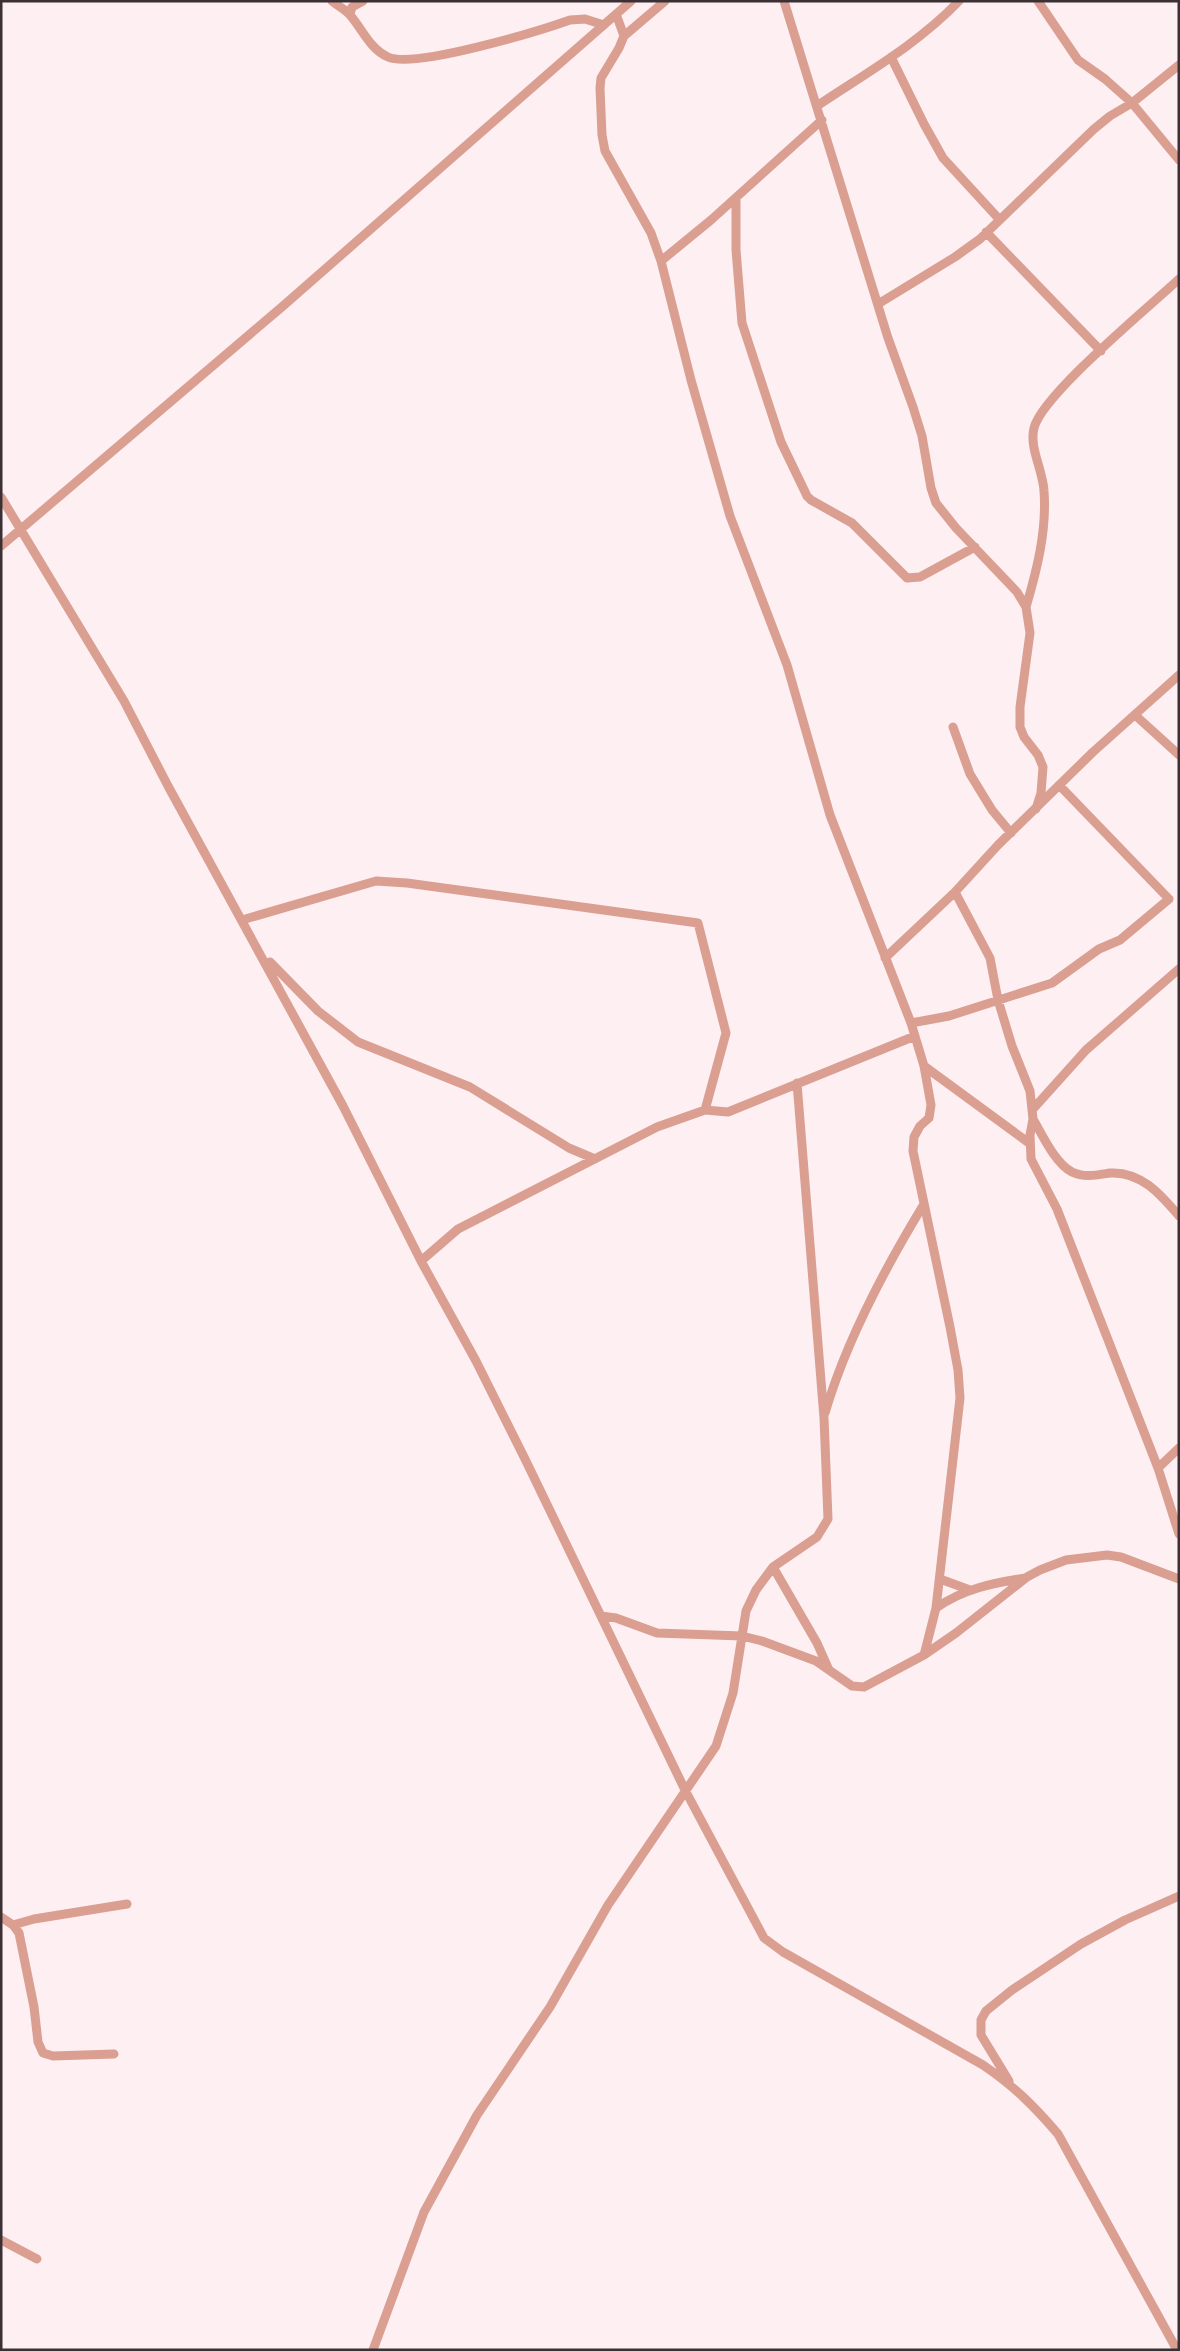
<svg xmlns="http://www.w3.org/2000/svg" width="1180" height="2351" font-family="'DM Sans',sans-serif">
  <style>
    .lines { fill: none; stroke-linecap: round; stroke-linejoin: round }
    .minor { stroke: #da9f91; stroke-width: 9 }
  </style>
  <rect width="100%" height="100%" fill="#feeff3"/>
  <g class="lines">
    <path class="minor" d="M332 1C338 6 346 10 350 15 363 30 370 49 388 57 414 69 539 31 570 20L585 19 604 25
      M784 1 888 338 913 407 922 436 931 488 936 503 956 528 1017 592 1026 607 1030 633 1020 707V727L1024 737 1038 755 1043 767 1041 793 1036 809
      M1038 1 1078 60 1105 79 1132 103 1179 160
      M350 14 352 7 363 1
      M616 14 624 36 619 48 601 78 600 88 602 135 605 151 651 233 661 261 691 380 730 516 787 665 830 815 911 1023 924 1066 931 1105 929 1118 920 1126 914 1137 913 1151 950 1327 958 1370 960 1398 936 1608 924 1655
      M624 36 665 1
      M891 57 924 124 943 158 999 219
      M817 106C866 73 918 44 959 1
      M736 198V250L742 323 781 442 807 496 811 500 852 523 907 578 920 577 975 547
      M986 232 1101 351
      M661 261 711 220 822 120
      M878 304 955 257 980 239 1094 129 1110 116 1132 103 1179 65
      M1 497 124 701 168 786 343 1106 421 1261 476 1361 526 1461 685 1790 764 1938 783 1952 983 2065C1014 2086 1034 2106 1058 2134L1177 2350
      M1 546 283 306 631 1
      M1026 607C1037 570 1047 530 1044 491 1043 470 1029 448 1034 428 1042 395 1149 307 1179 279
      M1135 715 1179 755
      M953 727 970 774 992 810 1011 833
      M955 892 990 958 998 1000 1012 1046 1030 1091 1033 1119 1030 1135 1031 1159 1057 1209 1158 1468 1179 1534
      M242 920 376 881 407 883 698 923 726 1033 705 1110
      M885 958 955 892 998 845 1093 752 1179 675
      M270 962 318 1011 358 1042 470 1087 569 1148 595 1159
      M911 1023 949 1016 1052 983 1099 949 1120 940 1169 899 1059 785
      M924 1066 1029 1143
      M1033 1109 1086 1050 1179 969
      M1033 1119C1043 1136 1055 1163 1072 1172 1084 1178 1097 1175 1110 1173 1141 1171 1161 1195 1179 1216
      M421 1261 458 1229 657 1127 705 1110 728 1112 915 1036
      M825 1413C846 1341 885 1268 924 1204
      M1158 1468 1179 1448
      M773 1567 817 1643 829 1670
      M940 1579 970 1590
      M936 1608C963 1589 993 1583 1025 1578
      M601 1616 616 1618 657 1633 742 1636 762 1641 816 1661 852 1686 864 1687 924 1655 956 1633 1027 1577 1040 1570 1066 1560 1107 1555 1121 1557 1179 1579
      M1 1917 13 1925 19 1933 34 2007 38 2042 43 2053 53 2056 114 2054
      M13 1925 34 1919 127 1904
      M1009 2081 981 2035V2020L986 2011 1012 1990 1081 1944 1125 1920 1179 1896
      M1 2240 37 2259
      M373 2350 424 2212 477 2115 550 2007 608 1905 716 1746 733 1693 746 1611 756 1590 773 1567 817 1537 828 1519 824 1418 797 1083"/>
  </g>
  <rect width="1180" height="2351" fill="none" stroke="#3b3134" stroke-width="5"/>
</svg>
